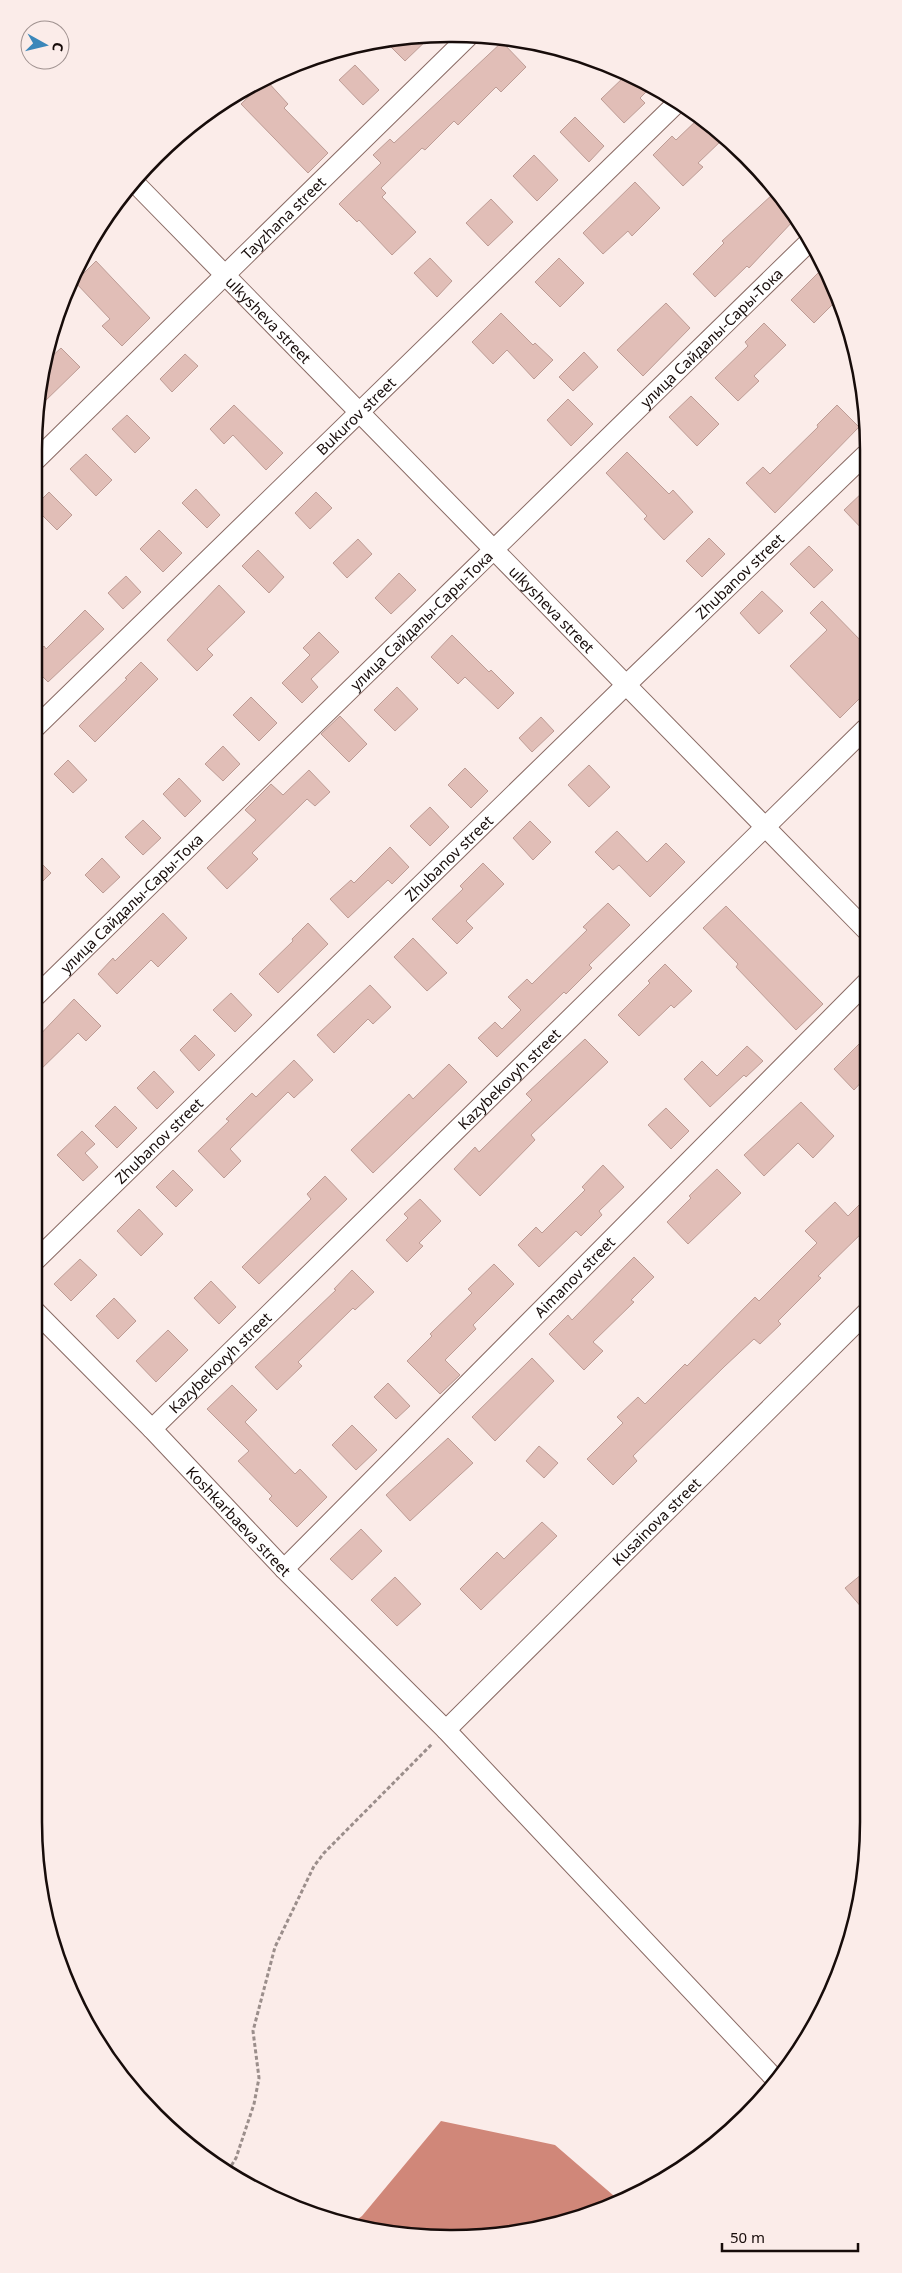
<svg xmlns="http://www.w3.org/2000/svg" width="902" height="2273" font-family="'Noto Sans',sans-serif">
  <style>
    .water { fill: #d08779 }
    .building { fill: #e1beb7; stroke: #bd9c95 }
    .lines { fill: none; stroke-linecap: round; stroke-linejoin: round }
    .minor-casing { stroke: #896a64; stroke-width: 21 }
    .path { stroke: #9b8e8b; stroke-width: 3; stroke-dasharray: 4 2.5; stroke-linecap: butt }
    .minor { stroke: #fff; stroke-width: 19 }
    .labels { text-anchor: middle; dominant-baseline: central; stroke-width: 5; stroke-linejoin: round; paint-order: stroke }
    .street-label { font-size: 15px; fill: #170c0a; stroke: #fbece9 }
    .rim { fill: none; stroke: #170c0a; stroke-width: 2.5 }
  </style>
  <rect width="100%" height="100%" fill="#fbece9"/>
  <path class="water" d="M441 2121 555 2145 621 2202 611 2207 533 2231 396 2236 350 2225 362 2216Z"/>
  <path class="building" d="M423 35H432L405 61 385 41Z
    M502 42 526 67 501 92 496 87 458 125 454 121 425 150 422 148 381 188 386 193 382 197 416 232 392 255 359 220 357 222 339 204 381 163 373 155 390 139 394 143Z
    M355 65 379 90 363 105 339 80Z
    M625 76 650 88 640 98 645 103 624 123 601 99Z
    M266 80 288 104 284 108 328 153 308 173 241 104Z
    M575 117 604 146 589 162 560 132Z
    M699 118 723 139 698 163 703 167 683 186 653 155 672 136 676 140Z
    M534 155 558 180 537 201 513 176Z
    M635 182 660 208 632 236 628 231 603 254 583 233Z
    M773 194 794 220 749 268 747 266 715 297 693 274 724 243 722 241Z
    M491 199 513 222 488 246 466 223Z
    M430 258 452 281 437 297 414 273Z
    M559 258 584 283 560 307 535 282Z
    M96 261 150 318 122 346 102 326 110 319 75 282Z
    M825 266 836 301 814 323 791 300Z
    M666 303 690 328 643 376 617 350Z
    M501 313 533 345 535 343 553 360 534 379 507 350 493 364 472 342Z
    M764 323 786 345 754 376 759 381 738 401 715 378 748 346 745 342Z
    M61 348 80 367 41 405 49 359Z
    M584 352 598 367 573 391 559 377Z
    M185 354 198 366 172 392 160 379Z
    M691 396 719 424 697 446 669 417Z
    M568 399 593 424 571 446 547 420Z
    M234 405 283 453 266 470 233 435 224 444 210 429Z
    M837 405 859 427 775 513 746 483 763 467 770 474 818 427 817 425Z
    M127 415 150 438 135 453 112 429Z
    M627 452 669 494 673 490 693 512 664 540 644 519 647 516 606 473Z
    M86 454 112 480 96 496 70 469Z
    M196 489 220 515 207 528 182 503Z
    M865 490V532L844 510Z
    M49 492 72 515 57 530 34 507Z
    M316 492 332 508 310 529 295 513Z
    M159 530 182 553 163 572 140 549Z
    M709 538 725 554 702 577 686 561Z
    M358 539 372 554 347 578 333 563Z
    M809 546 833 570 814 588 790 564Z
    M258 550 284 577 269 593 242 566Z
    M399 573 416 590 391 614 375 598Z
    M126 576 141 592 123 609 108 593Z
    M219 585 245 612 207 649 213 655 197 671 167 640Z
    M762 591 783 611 759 634 740 613Z
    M822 601 865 645V693L840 718 790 666 827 630 810 613Z
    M85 610 104 629 48 682 34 668V656L44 646 46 649Z
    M319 632 339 652 311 679 318 687 302 703 282 683 310 655 303 648Z
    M452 635 489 672 491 670 514 693 498 709 465 677 458 684 431 657Z
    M141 662 158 679 95 742 79 726 127 679 125 678Z
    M397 687 418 709 395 731 374 710Z
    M251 697 277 723 259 741 233 715Z
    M340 716 367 744 349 762 321 734Z
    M541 717 554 731 532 752 519 738Z
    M223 746 240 764 223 781 205 764Z
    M68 760 87 780 73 793 54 774Z
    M589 765 610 787 589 807 568 785Z
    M465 768 488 791 471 808 448 785Z
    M309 770 330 792 315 806 307 799 252 853 258 859 227 889 207 868 256 820 245 810 271 784 283 795Z
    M179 778 201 801 185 817 163 794Z
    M430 807 449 827 430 846 410 826Z
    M143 820 161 838 143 855 125 837Z
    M530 821 551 842 533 860 513 838Z
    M617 831 647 862 666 843 685 862 650 897 619 865 613 870 595 852Z
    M390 847 409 867 392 884 388 880 348 918 330 899 351 880 354 883Z
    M102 858 120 877 103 893 85 875Z
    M41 863 51 873 34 890V870Z
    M483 863 504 884 466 921 473 928 457 944 432 919 463 889 460 886Z
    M608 903 630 925 589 965 592 968 566 994 564 992 497 1057 478 1038 495 1022 502 1029 521 1010 508 997 527 979 532 984 587 930 583 927Z
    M726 906 823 1004 796 1030 736 967 738 964 703 928Z
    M163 913 187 938 158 967 151 960 117 994 98 974 113 958 115 961Z
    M308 923 328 944 278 993 259 974 293 941 292 939Z
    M413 938 447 973 427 991 394 957Z
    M665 964 692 991 674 1008 671 1005 639 1036 618 1015 650 983 648 981Z
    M370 985 391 1007 373 1024 368 1019 334 1053 317 1035Z
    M231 993 252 1015 235 1032 213 1010Z
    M74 999 101 1026 86 1041 78 1033 34 1076V1041Z
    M195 1035 215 1055 199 1071 180 1050Z
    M866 1037V1077L854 1090 834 1069Z
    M585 1039 608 1062 531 1135 535 1140 480 1196 454 1169 475 1147 479 1152 532 1100 526 1094Z
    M747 1046 763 1061 746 1077 744 1075 710 1107 684 1079 702 1061 717 1076Z
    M294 1060 313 1080 294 1098 288 1092 230 1149 241 1161 224 1178 198 1151 229 1121 226 1119 252 1093 256 1097Z
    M449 1064 467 1082 373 1173 351 1150 409 1094 413 1099Z
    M154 1071 174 1092 157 1109 137 1088Z
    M801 1102 834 1136 813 1158 798 1143 764 1176 744 1155Z
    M115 1106 137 1128 117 1148 95 1126Z
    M666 1108 689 1131 671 1149 648 1125Z
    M82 1131 95 1144 85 1153 98 1167 83 1181 57 1155Z
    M603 1165 624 1187 599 1211 602 1215 581 1236 576 1231 539 1267 518 1245 536 1227 542 1233 585 1190 582 1187Z
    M717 1169 741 1193 688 1244 667 1222 691 1198 689 1196Z
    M173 1170 193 1190 176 1207 156 1187Z
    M325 1176 347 1199 259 1284 242 1267 311 1199 307 1194Z
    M867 1197V1228L818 1276 821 1278 778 1321 781 1324 760 1344 754 1339 725 1366 633 1456 637 1461 613 1485 587 1459 623 1423 617 1417 638 1397 645 1404 685 1364 687 1366 755 1297 759 1301 817 1243 805 1231 835 1202 848 1216Z
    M420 1199 441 1221 419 1243 423 1246 407 1262 386 1240 408 1218 404 1214Z
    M139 1209 163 1234 141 1256 117 1231Z
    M634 1257 654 1277 631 1300 634 1302 593 1342 603 1351 584 1370 549 1334 568 1315 572 1320Z
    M80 1259 97 1275 71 1301 54 1284Z
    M494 1264 514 1284 473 1325 476 1329 445 1360 460 1375 440 1394 407 1361 432 1336 430 1334 472 1293 468 1289Z
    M352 1270 374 1292 355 1310 353 1308 298 1362 302 1366 277 1390 255 1367 336 1290 334 1289Z
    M211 1281 236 1307 219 1324 194 1298Z
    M114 1298 136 1321 118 1339 96 1316Z
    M168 1330 188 1350 156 1382 136 1361Z
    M532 1358 554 1381 495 1441 472 1417Z
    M388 1383 410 1406 396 1419 374 1397Z
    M232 1385 257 1410 245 1422 295 1474 300 1469 327 1497 297 1527 269 1499 272 1496 238 1461 249 1451 207 1409Z
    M352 1425 377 1450 356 1470 332 1445Z
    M448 1438 473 1463 410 1521 386 1495Z
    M539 1446 558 1463 544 1478 526 1461Z
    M542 1522 557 1536 481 1610 460 1589 497 1552 504 1559Z
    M361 1529 382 1551 352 1580 330 1559Z
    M868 1569V1615L845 1588Z
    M395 1577 421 1604 397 1626 371 1600Z"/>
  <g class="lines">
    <defs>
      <g id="minor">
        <path id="s1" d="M133 181 866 930"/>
        <path id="s2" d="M34 462 469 36"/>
        <path id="s3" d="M34 729 678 102"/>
        <path id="s4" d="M34 998 809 242"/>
        <path id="s5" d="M34 1262 626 685 865 455"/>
        <path id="s6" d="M34 1310 152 1429 284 1569 446 1730 777 2081"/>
        <path id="s7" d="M152 1429 865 729"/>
        <path id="s8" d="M284 1569 866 983"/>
        <path id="s9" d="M446 1730 867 1312"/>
      </g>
    </defs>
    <use href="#minor" class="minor-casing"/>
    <path class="path" d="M228 2171 236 2158 254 2104 259 2078 253 2031 275 1947 314 1866 324 1853 433 1743"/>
    <use href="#minor" class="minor"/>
  </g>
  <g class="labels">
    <g class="street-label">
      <text stroke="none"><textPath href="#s2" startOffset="349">Tayzhana street</textPath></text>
      <text stroke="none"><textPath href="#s1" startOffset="194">ulkysheva street</textPath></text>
      <text stroke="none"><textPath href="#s4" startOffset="946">улица Сайдалы-Сары-Тока</textPath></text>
      <text stroke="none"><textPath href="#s3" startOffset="449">Bukurov street</textPath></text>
      <text stroke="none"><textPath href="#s5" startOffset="984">Zhubanov street</textPath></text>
      <text stroke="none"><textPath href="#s1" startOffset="599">ulkysheva street</textPath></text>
      <text stroke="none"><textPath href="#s4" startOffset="541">улица Сайдалы-Сары-Тока</textPath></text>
      <text stroke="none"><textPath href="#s5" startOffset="579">Zhubanov street</textPath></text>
      <text stroke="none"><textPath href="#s4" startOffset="136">улица Сайдалы-Сары-Тока</textPath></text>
      <text stroke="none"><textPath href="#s7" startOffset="500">Kazybekovyh street</textPath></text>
      <text stroke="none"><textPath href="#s5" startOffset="174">Zhubanov street</textPath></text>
      <text stroke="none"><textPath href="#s8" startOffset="412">Aimanov street</textPath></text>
      <text stroke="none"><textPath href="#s7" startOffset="95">Kazybekovyh street</textPath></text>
      <text stroke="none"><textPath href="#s6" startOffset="294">Koshkarbaeva street</textPath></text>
      <text stroke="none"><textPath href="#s9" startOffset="296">Kusainova street</textPath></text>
    </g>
  </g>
  <path d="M0 0H902V2273H0ZM450 42H452A408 408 0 0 1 860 450V1822A408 408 0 0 1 452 2230H450A408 408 0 0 1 42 1822V450A408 408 0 0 1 450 42Z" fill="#fbece9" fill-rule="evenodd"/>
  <path class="rim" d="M450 42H452A408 408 0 0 1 860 450V1822A408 408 0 0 1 452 2230H450A408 408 0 0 1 42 1822V450A408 408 0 0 1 450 42Z"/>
  <g transform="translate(45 45) rotate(98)"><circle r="24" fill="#fbece9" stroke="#a09290"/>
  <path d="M0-4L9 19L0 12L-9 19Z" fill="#3b87ba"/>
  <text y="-8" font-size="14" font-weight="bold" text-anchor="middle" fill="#170c0a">С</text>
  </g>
  <path d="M722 2243v8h136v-8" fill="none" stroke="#170c0a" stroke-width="2.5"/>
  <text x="730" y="2243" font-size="15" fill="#170c0a" stroke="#fbece9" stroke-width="4" paint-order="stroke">50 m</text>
</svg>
